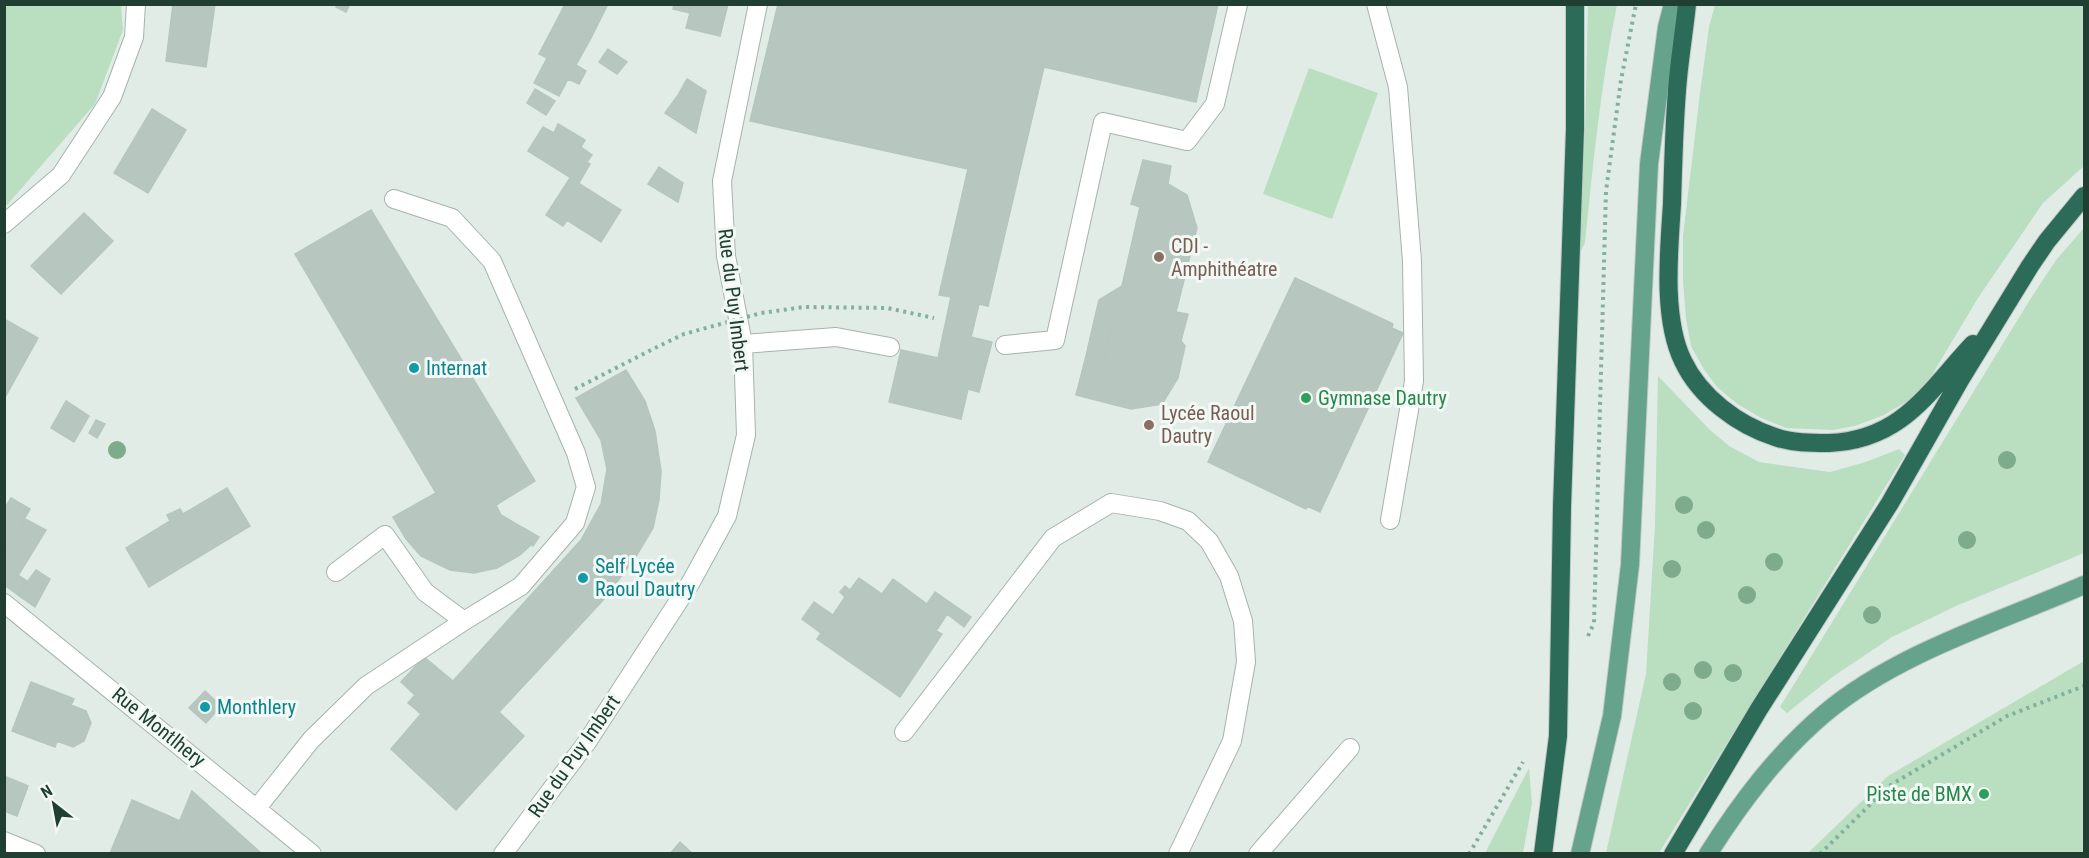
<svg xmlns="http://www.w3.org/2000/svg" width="2089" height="858" font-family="'Roboto Condensed',sans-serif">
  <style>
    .green { fill: #badec0 }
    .building { fill: #b7c7bf; stroke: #b4c6bd; stroke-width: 1.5 }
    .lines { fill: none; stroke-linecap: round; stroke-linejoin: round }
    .minor-casing { stroke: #a4b4ad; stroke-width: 20 }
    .major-casing { stroke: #c1c9c6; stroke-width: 20 }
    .highway-casing { stroke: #c1c9c6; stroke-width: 20 }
    .path { stroke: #81b19d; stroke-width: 4; stroke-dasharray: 3 4.5; stroke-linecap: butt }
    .minor { stroke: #fff; stroke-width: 18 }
    .major { stroke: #65a38d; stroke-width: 18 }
    .highway { stroke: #2c6b58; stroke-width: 18 }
    .path-bridge { stroke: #81b19d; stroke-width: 4; stroke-dasharray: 3 4.5; stroke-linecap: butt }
    .tree { fill: #7dab8b }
    .education-dot { fill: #8d6e63; stroke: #f2f9f5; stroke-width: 2 }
    .culture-dot { fill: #0f9aa8; stroke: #f2f9f5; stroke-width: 2 }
    .leisure-dot { fill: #2e9e5b; stroke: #f2f9f5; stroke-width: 2 }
    .labels { text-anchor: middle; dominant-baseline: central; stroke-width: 6; stroke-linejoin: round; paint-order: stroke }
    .education-label { font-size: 20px; fill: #785e54; stroke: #f2f9f5; text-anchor: start }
    .street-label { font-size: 20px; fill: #213e33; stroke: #f2f9f5 }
    .culture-label { font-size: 20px; fill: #0d838f; stroke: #f2f9f5; text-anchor: start }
    .leisure-label { font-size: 20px; fill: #27864d; stroke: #f2f9f5; text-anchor: start }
  </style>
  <rect width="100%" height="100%" fill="#e2ece7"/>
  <path class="green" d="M6 5H121L123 30 95 104 7 205 5 206Z
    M1588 5H1617C1601 83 1593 163 1585 243L1579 255 1585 135Z
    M1715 5H2084V166L2043 203 1978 298 1932 375 1911 399 1884 415 1855 426 1833 430 1786 428 1761 418 1736 403 1717 387 1703 368 1691 346 1686 319 1683 281V236L1700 93 1709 27Z
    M1309 68 1378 93 1332 219 1263 194Z
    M2084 228V553L1956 606 1892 637 1831 678 1787 713 1780 707 2031 298 2056 260Z
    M1658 376 1709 429 1729 446 1759 462 1830 472 1866 462 1899 449 1905 455 1659 853H1606L1646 674 1655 525Z
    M2084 661V853H1808L1888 776Z
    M1529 768 1532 803 1523 853H1485Z"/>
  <path class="building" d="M173 4H215L206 67 166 61Z
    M337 4H350L346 12 336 7Z
    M565 4H608L591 38 557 20Z
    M674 4H728L720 36 686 28 690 13 673 9Z
    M778 4H1218L1196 102 1044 67 988 306 979 304 971 337 992 342 979 392 968 389 961 419 889 402 901 350 938 358 951 297 939 295 968 169 750 121Z
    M557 20 591 38 576 65 586 71 579 84 568 79 559 96 534 83 547 58 539 54Z
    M608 49 627 62 617 74 599 62Z
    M687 79 706 91 701 111 678 95Z
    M535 89 555 101 546 115 527 103Z
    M678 95 701 111 696 133 665 113Z
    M152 109 186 130 148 193 114 173Z
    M558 124 585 140 581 147 592 155 587 162 590 164 579 183 528 151 543 127 554 133Z
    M1143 160 1171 166 1168 184 1187 195 1197 228 1176 312 1188 314 1181 341 1185 346 1178 378 1162 404 1131 409 1076 395 1086 356 1104 360 1112 325 1094 321 1099 300 1122 286 1140 207 1131 204Z
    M659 167 683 183 678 202 648 184Z
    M570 178 621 210 601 242 567 220 563 226 546 215Z
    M371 210 535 481 496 505 501 515 539 537 533 546 532 544 520 555 497 568 474 573 450 570 421 556 406 539 393 517 436 493 295 254Z
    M84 213 113 241 61 294 31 266Z
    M1295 278 1393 324 1392 328 1403 333 1320 512 1307 506 1306 509 1208 462Z
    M4 319 38 338 4 399Z
    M1094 321 1112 325 1104 360 1086 356Z
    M626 370 645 401 655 431 661 471 659 500 653 528 635 558 605 598 499 712 524 736 456 810 391 749 421 714 408 703 415 695 401 682 424 657 453 681 581 540 601 504 607 469 601 440 576 398Z
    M66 401 89 416 74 442 51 428Z
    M96 420 105 424 97 438 89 433Z
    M227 488 250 526 149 587 126 548 170 521 167 515 180 509 183 514Z
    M11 498 30 509 4 555V509Z
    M25 519 46 530 10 589 4 585V555Z
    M36 570 50 579 35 607 18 595Z
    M19 576 27 581 18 595 10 589Z
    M859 578 882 594 893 579 927 604 935 592 971 617 964 627 947 614 936 631 942 634 900 697 817 639 821 633 802 619 814 602 833 615 845 597 840 592 845 586 850 590Z
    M31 682 74 699 71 705 86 711 91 723 84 741 73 747 57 741 55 747 12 731Z
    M205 691 221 706 206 723 189 708Z
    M4 776 28 786 17 816 4 811Z
    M192 791 262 854H166Z
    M132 800 180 821 166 854H118L111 851Z
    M680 842 693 854H670Z"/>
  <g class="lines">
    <defs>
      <path id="minor" d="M1376 4 1398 87 1412 261 1414 381 1390 520
        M4 224 61 175 112 97 134 37 136 4
        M743 344 836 337 890 347
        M1005 345 1055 340 1103 122 1187 141 1215 104 1238 4
        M336 572 385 535 425 592 464 621
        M4 603 312 854
        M904 732 1053 538 1111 503 1160 511 1188 521 1209 541 1229 576 1243 621 1246 662 1232 741 1178 854
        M257 808 311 740 366 686 464 621 521 586 575 523 586 487 576 453 492 261 452 218 394 199
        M4 841 36 854
        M503 854 587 742 691 582 727 516 746 435 743 344 726 256 722 181 758 4
        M1258 854 1350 748"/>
      <path id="major" d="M1580 854 1612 716 1630 565 1649 164 1667 27 1673 4
        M1708 854C1741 802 1777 754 1824 714 1896 653 1999 622 2084 585"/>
      <path id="highway" d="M1687 4C1684 33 1679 62 1677 90 1674 128 1673 166 1672 204 1669 251 1662 318 1683 361 1700 397 1738 425 1775 437 1792 443 1811 443 1829 443 1902 440 1928 392 1973 344
        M1543 854 1558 736 1562 507 1575 129V4
        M1673 854 1759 709 1890 503 1960 380 2030 266 2047 241 2084 196"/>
    </defs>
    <use href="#minor" class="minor-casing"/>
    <use href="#major" class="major-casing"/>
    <use href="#highway" class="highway-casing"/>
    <path class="path" d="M575 389 655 348
      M1588 636 1594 623 1606 191 1621 80 1636 4
      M1469 854 1523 762
      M1820 854 1889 786 2007 716 2084 686"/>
    <use href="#minor" class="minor"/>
    <use href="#major" class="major"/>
    <use href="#highway" class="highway"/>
    <path class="path-bridge" d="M655 348 684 334 761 313 804 307 887 308 934 318"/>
  </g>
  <g class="tree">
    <circle cx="117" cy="450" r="9"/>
    <circle cx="2007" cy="460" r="9"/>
    <circle cx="1684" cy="505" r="9"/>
    <circle cx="1706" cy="530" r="9"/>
    <circle cx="1967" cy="540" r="9"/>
    <circle cx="1774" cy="562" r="9"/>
    <circle cx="1672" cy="569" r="9"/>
    <circle cx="1747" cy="595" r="9"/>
    <circle cx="1872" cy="615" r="9"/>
    <circle cx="1703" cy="670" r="9"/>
    <circle cx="1733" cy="673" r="9"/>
    <circle cx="1672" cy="682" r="9"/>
    <circle cx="1693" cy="711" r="9"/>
  </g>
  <g class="education-dot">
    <circle cx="1159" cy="257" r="6"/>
    <circle cx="1149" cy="425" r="6"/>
  </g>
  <g class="culture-dot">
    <circle cx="414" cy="368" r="6"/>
    <circle cx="583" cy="578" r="6"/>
    <circle cx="205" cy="707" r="6"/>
  </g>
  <g class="leisure-dot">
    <circle cx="1306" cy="398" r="6"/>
    <circle cx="1984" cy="794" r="6"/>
  </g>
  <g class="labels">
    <g class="education-label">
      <text x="1171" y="246">CDI -<tspan x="1171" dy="23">Amphithéatre</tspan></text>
      <text x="1161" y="413">Lycée Raoul<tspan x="1161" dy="23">Dautry</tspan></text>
    </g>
    <g class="street-label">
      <text transform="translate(734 300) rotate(83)">Rue du Puy Imbert</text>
      <text transform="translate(159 727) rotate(39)">Rue Montlhery</text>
      <text transform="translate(574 756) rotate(-55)">Rue du Puy Imbert</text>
    </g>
    <g class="culture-label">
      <text x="426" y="368">Internat</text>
      <text x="595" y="566">Self Lycée<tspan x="595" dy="23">Raoul Dautry</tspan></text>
      <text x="217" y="707">Monthlery</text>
    </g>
    <g class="leisure-label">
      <text x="1318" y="398">Gymnase Dautry</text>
      <text x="1972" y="794" text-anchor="end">Piste de BMX</text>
    </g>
  </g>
  <rect width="2089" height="858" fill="none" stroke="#213e33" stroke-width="12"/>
  <g transform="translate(54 804) rotate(329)" stroke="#f2f9f5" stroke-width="4.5" paint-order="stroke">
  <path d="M0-4.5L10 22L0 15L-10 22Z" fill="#213e33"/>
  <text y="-9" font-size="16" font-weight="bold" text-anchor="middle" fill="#213e33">N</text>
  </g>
</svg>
